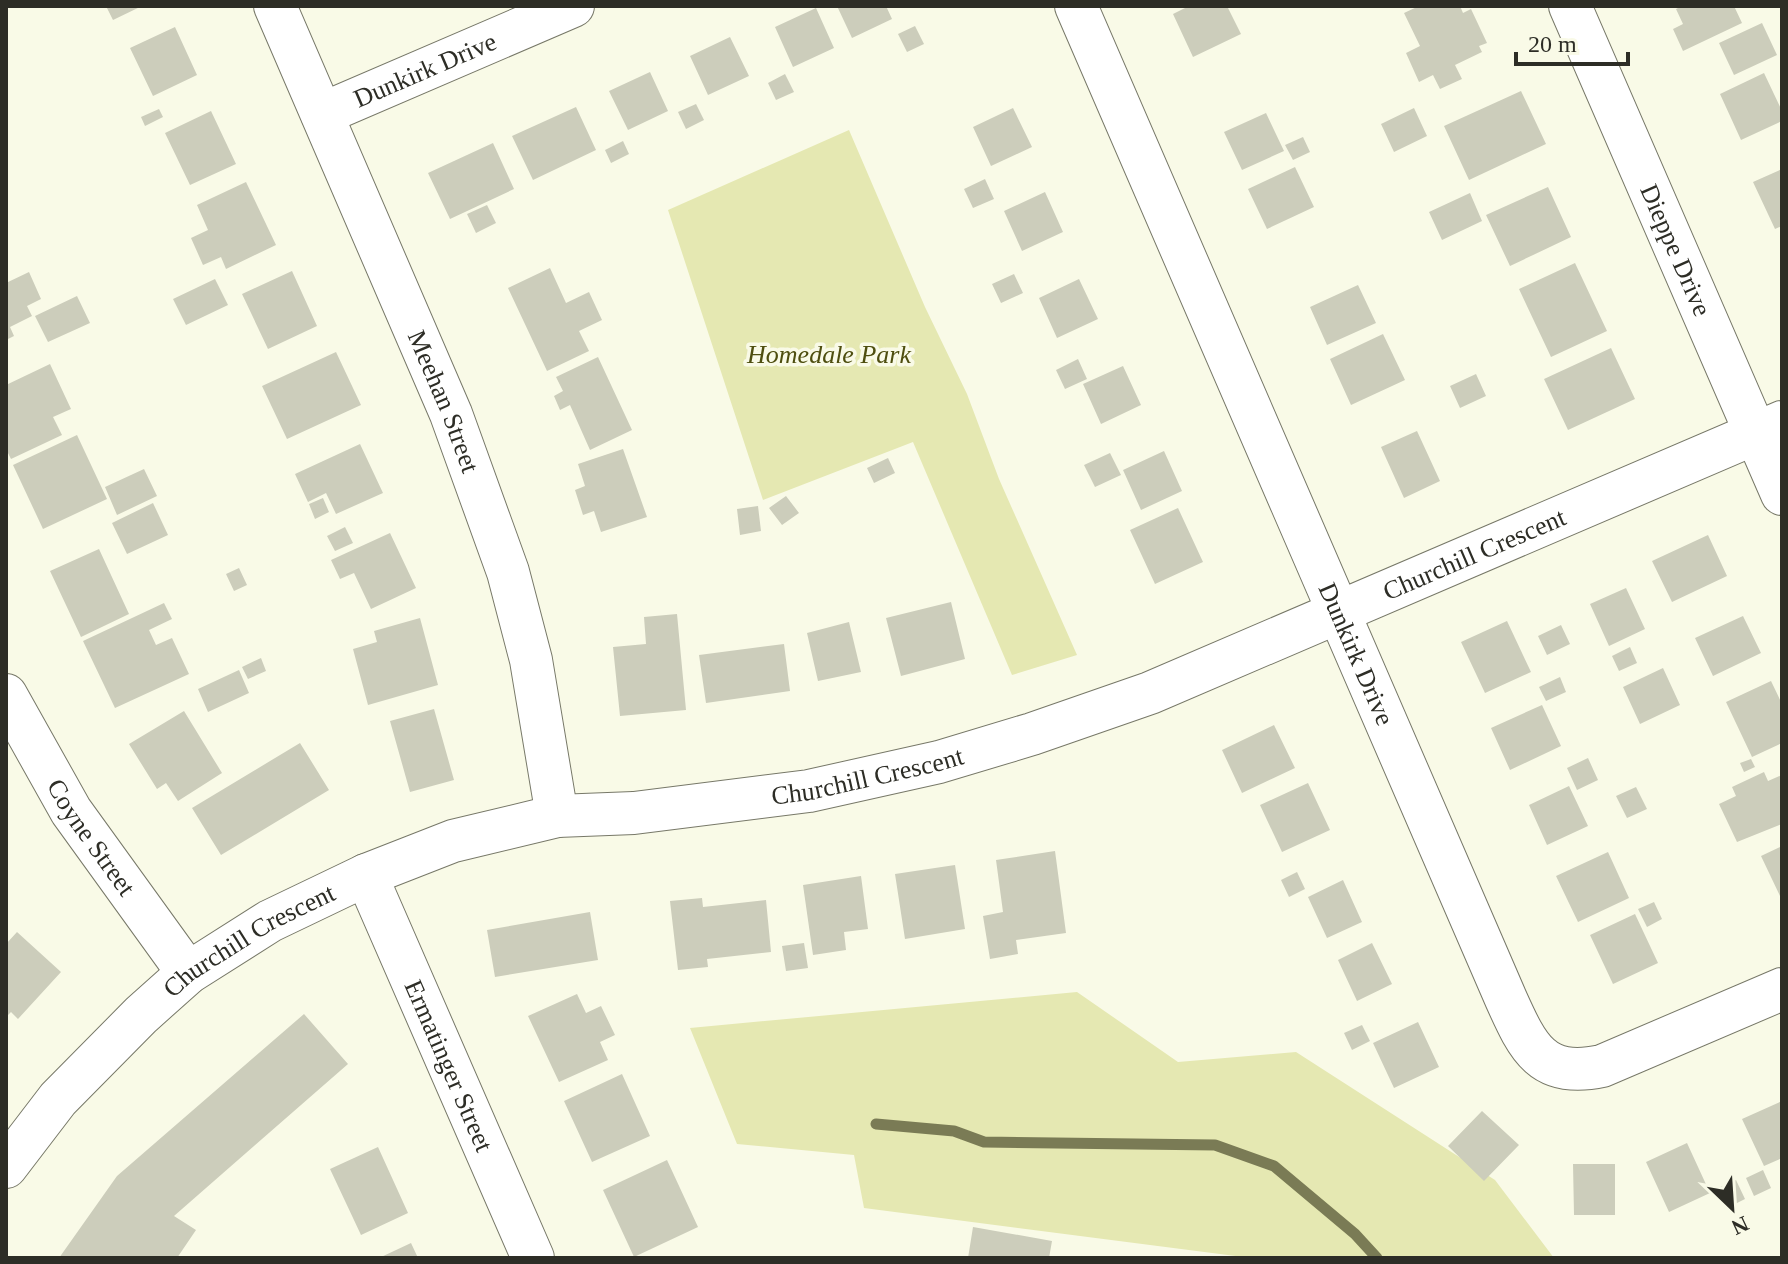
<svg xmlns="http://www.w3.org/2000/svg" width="1788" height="1264" font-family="Georgia,serif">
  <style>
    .green { fill: #e5e8b2 }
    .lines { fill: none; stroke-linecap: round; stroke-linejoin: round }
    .stream { stroke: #7a7b55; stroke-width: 11 }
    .building { fill: #cccdbb }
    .minor-casing { stroke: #777868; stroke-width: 44 }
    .minor { stroke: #fff; stroke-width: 42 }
    .labels { text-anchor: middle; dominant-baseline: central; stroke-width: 7; stroke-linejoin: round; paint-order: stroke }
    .street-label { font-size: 26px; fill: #2d2d26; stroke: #f9fae7 }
    .park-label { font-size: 26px; font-style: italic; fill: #4e4e0f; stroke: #f9fae7 }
  </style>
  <rect width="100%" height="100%" fill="#f9fae7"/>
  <path class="green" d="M849 130 925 307 967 394 999 479 1077 655 1012 675 913 442 763 500 668 210Z
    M1077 992 1178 1062 1296 1052 1495 1180 1554 1258H1251L864 1208 854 1155 737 1144 690 1028Z"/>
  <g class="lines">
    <path class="stream" d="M876 1124 954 1131 984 1142 1215 1145 1274 1166 1355 1234 1377 1258"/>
  </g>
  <path class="building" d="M106 6H142L113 20Z
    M837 6H886L892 19 852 38Z
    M1189 6H1227L1241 34 1193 57 1173 14Z
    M1419 6H1460L1463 13 1471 9 1487 43 1479 46 1482 52 1455 65 1462 79 1440 89 1433 75 1419 82 1406 53 1420 46 1404 13Z
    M1682 6H1734L1742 23 1683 51 1673 29 1683 24 1676 9Z
    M816 8 834 48 793 67 775 27Z
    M1762 23 1777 55 1734 75 1719 43Z
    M915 26 924 44 907 52 898 34Z
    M175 27 197 75 153 96 130 48Z
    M730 37 749 76 708 95 690 56Z
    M650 72 668 111 628 130 609 91Z
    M1764 73 1782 111V121L1741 140 1720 94Z
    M785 74 794 92 776 100 768 83Z
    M1521 91 1546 144 1469 180 1444 126Z
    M696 104 704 120 686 129 678 112Z
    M576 107 596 150 533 180 512 136Z
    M1013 108 1032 147 991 166 973 127Z
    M1414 108 1427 136 1394 152 1381 124Z
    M159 109 163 117 145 126 141 117Z
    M211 111 236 164 190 185 165 133Z
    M1266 113 1284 151 1242 170 1224 132Z
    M1303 137 1310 152 1293 160 1285 145Z
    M623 141 629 154 611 163 605 150Z
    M493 143 514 189 450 219 428 173Z
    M1295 167 1314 207 1267 229 1248 189Z
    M1782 169V226L1775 229 1753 182Z
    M985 179 994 199 973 208 964 189Z
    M246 182 276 245 226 269 221 257 203 265 191 238 208 230 197 205Z
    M1548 187 1571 237 1510 266 1486 215Z
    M1045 192 1063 232 1022 251 1004 211Z
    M1470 193 1482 221 1442 240 1429 212Z
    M487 205 496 223 476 233 467 214Z
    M1575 263 1607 331 1551 357 1519 289Z
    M550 268 566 303 589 292 602 320 579 331 589 351 547 371 508 288Z
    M292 271 317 326 268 349 242 294Z
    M29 272 41 299 27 306 32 316 10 327 14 336 6 340V283Z
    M1014 274 1023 293 1001 303 992 284Z
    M215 279 228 305 186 325 173 299Z
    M1079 279 1098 319 1057 338 1039 298Z
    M1358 285 1376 323 1327 345 1310 307Z
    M77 296 90 323 48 342 35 316Z
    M1383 334 1405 380 1351 405 1330 359Z
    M1611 348 1635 399 1568 430 1544 379Z
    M336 352 361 405 287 439 262 386Z
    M598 357 632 430 590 450 570 405 560 410 554 396 563 391 556 377Z
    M1078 359 1087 379 1065 389 1056 370Z
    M50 364 71 409 53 417 62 435 11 459 6 449V385Z
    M1123 366 1141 405 1101 424 1083 384Z
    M1476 374 1486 396 1460 408 1450 386Z
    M1417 431 1440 481 1404 498 1381 447Z
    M77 435 107 499 43 529 13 465Z
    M360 444 383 493 336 514 326 493 308 502 295 474Z
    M623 449 647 517 601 532 594 511 583 515 575 490 585 486 578 464Z
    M1164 451 1182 491 1141 510 1123 470Z
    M1110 453 1121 475 1095 487 1084 465Z
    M888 458 895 473 874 483 867 468Z
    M144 469 157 496 117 515 105 487Z
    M786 496 799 513 782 525 769 508Z
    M323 498 329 512 315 519 309 504Z
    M153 503 168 535 127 554 112 523Z
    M758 506 761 531 740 535 737 509Z
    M1178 508 1203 562 1155 584 1130 530Z
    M345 527 353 543 335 551 327 536Z
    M390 533 416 588 371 609 354 573 340 579 331 560Z
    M1708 535 1727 576 1672 602 1652 561Z
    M99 549 129 614 81 637 50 571Z
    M239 568 247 585 234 591 226 574Z
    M1626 588 1645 629 1609 646 1590 604Z
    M951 602 965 659 901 676 886 618Z
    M164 603 172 619 149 630 156 645 172 638 189 674 115 708 83 641Z
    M677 614 686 710 620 716 613 647 646 644 644 617Z
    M1743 616 1761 653 1713 676 1695 638Z
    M420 618 438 685 368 705 353 649 377 642 374 631Z
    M1507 621 1531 672 1485 693 1461 642Z
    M849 622 861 672 818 681 807 633Z
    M1561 625 1570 644 1547 655 1538 636Z
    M784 644 790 691 706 703 699 655Z
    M1630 647 1637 663 1619 671 1612 656Z
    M261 658 266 671 248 679 242 667Z
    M1663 668 1680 705 1640 724 1623 687Z
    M239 670 249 693 208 712 198 689Z
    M1560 677 1566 692 1546 701 1539 687Z
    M1771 681 1782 704V743L1752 757 1726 702Z
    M1542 705 1561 746 1510 770 1491 728Z
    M434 709 454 780 410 792 390 721Z
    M184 711 222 773 178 801 166 783 157 789 129 744Z
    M1274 725 1295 768 1242 793 1222 750Z
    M300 743 329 790 221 855 192 808Z
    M1588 758 1598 780 1577 790 1567 768Z
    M1751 759 1755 767 1744 772 1740 763Z
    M1764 772 1768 781 1782 775V824L1737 842 1719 804 1736 796 1732 787Z
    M1308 783 1330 830 1282 852 1260 805Z
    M1569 786 1588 826 1547 845 1529 805Z
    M1636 787 1647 809 1627 818 1616 796Z
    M1782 846V895L1780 896 1761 856Z
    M1055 851 1066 933 1016 940 1018 954 990 959 983 916 1003 912 996 860Z
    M1608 852 1629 898 1578 922 1556 876Z
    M955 865 965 929 905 939 895 874Z
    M1297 872 1305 889 1289 897 1281 880Z
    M861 876 868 929 844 932 846 950 813 955 803 885Z
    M1343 880 1362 922 1327 938 1308 897Z
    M702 898 703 907 766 900 771 952 707 959 708 967 678 970 670 901Z
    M1654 902 1662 919 1647 927 1638 909Z
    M590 912 598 960 495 977 487 930Z
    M1635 914 1658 963 1613 984 1590 935Z
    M17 932 61 972 18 1019 11 1012 6 1017V944Z
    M804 943 808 968 786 971 782 946Z
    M1372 943 1392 984 1357 1001 1338 960Z
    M577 994 586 1013 601 1006 615 1035 600 1042 608 1060 559 1082 528 1016Z
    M304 1014 348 1064 174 1216 196 1230 177 1258H59L117 1176Z
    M1418 1022 1439 1067 1394 1088 1373 1043Z
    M1362 1025 1370 1041 1352 1050 1344 1033Z
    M622 1074 650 1136 592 1162 564 1101Z
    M1782 1101V1158L1764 1166 1742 1119Z
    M1482 1111 1519 1145 1484 1181 1448 1146Z
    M1687 1143 1710 1193 1669 1212 1646 1162Z
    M378 1147 408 1213 361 1235 330 1169Z
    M667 1160 698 1227 634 1257 603 1190Z
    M1573 1164H1615V1215H1574Z
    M1763 1170 1771 1188 1754 1196 1746 1178Z
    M1736 1180 1745 1199 1727 1208 1718 1188Z
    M973 1227 1052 1241 1049 1258H968Z
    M411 1243 418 1258H379Z"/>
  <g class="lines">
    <defs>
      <g id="minor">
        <path id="s1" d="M275 6 451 414 508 572 531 660 557 816"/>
        <path id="s2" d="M1076 6 1506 999C1528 1048 1542 1079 1602 1066L1782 989"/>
        <path id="s3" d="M1570 6 1782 494"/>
        <path id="s4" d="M322 114 573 6"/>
        <path id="s5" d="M6 695 71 811 188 973"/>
        <path id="s6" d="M366 875 533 1258"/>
        <path id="s7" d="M6 1167 58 1099 141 1015 188 973 270 921 366 875 453 841 557 816 634 813 809 791 939 762 1032 734 1150 693 1782 422"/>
      </g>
    </defs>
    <use href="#minor" class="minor-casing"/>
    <use href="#minor" class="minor"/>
  </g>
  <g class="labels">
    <g class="street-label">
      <text stroke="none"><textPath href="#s4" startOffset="112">Dunkirk Drive</textPath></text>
      <text stroke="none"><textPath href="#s3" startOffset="266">Dieppe Drive</textPath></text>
      <text stroke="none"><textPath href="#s1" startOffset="430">Meehan Street</textPath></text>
      <text stroke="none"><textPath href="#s7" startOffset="1632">Churchill Crescent</textPath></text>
      <text stroke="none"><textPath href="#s2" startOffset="706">Dunkirk Drive</textPath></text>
      <text stroke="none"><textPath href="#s7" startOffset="984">Churchill Crescent</textPath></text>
      <text stroke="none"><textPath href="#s5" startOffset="166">Coyne Street</textPath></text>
      <text stroke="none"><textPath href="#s7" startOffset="336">Churchill Crescent</textPath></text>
      <text stroke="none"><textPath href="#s6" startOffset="208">Ermatinger Street</textPath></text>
    </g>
    <g class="park-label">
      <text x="829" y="354">Homedale Park</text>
    </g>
  </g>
  <rect width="1788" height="1264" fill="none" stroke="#2d2d26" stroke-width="16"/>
  <g transform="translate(1732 1208) rotate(155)" stroke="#f9fae7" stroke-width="6" paint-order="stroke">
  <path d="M0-6L14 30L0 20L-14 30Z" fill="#2d2d26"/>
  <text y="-12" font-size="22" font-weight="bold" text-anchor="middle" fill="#2d2d26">N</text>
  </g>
  <path d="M1516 52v12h112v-12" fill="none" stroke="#2d2d26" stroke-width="4"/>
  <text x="1528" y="52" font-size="24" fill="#2d2d26" stroke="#f9fae7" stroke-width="6" paint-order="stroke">20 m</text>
</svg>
